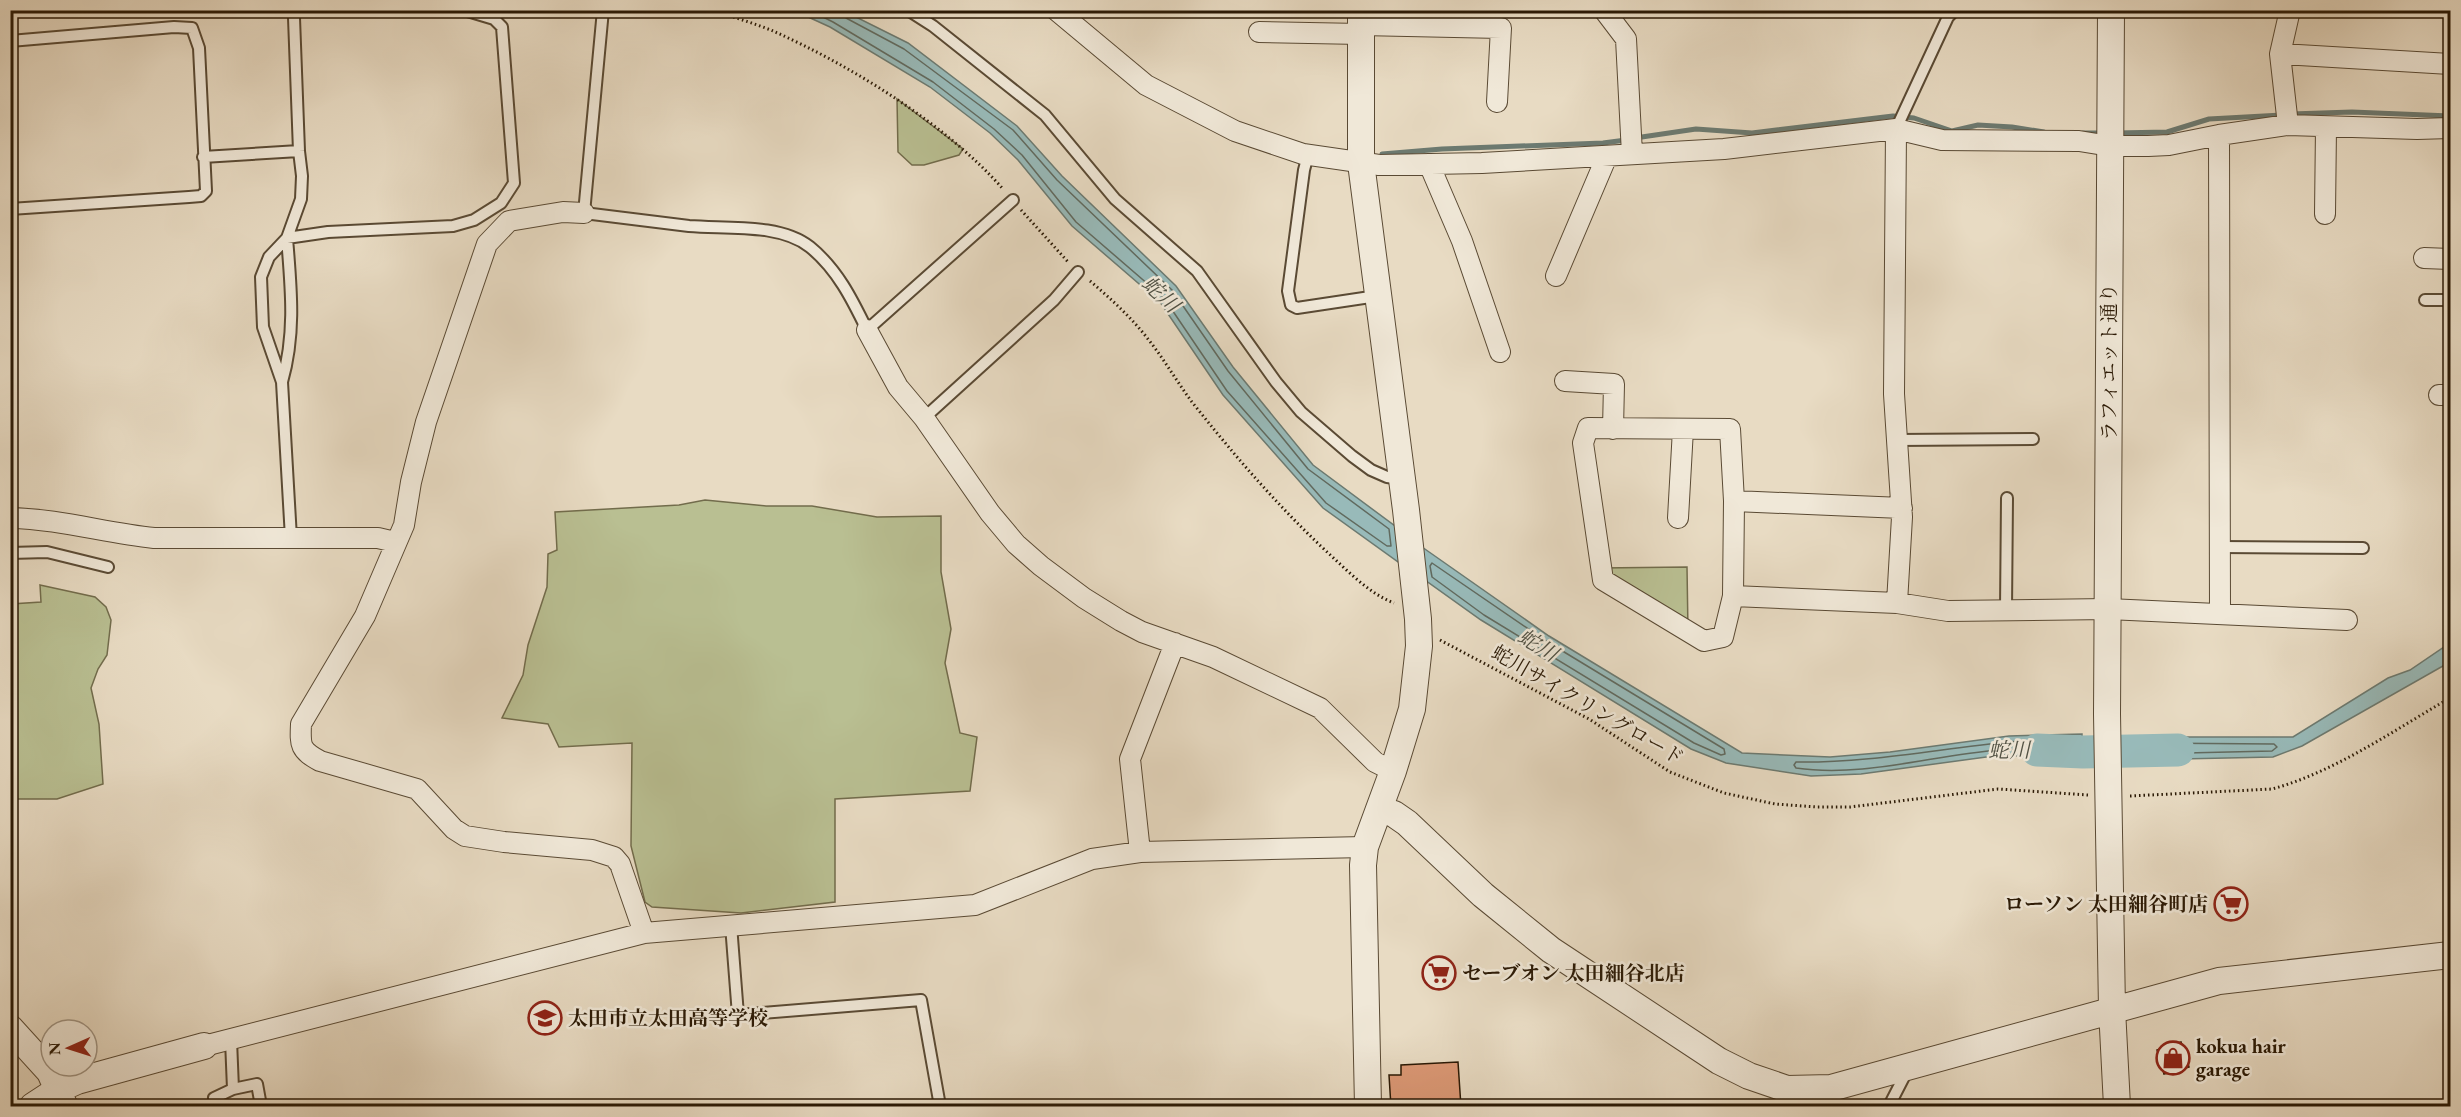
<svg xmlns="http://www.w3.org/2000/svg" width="2461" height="1117" font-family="'EB Garamond','Noto Serif JP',serif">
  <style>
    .green { fill: #b9bf92; stroke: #726c4c; stroke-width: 1.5 }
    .water { fill: #98bab9; stroke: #6c7a71; stroke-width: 1.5 }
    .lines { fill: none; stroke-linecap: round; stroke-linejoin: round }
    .shore { stroke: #616a5f; stroke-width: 1.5 }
    .stream { stroke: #6c7a71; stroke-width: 5 }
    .river { stroke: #98bab9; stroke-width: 33 }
    .building { fill: #db9875; stroke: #2a1905; stroke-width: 1.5 }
    .service-casing { stroke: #5a4a34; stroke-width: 14 }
    .minor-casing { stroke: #5a4a34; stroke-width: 22 }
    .tertiary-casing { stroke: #5a4a34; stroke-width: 28 }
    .path { stroke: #2a1905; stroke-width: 3; stroke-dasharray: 1.5 3; stroke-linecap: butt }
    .service { stroke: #f0e8d8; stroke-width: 10 }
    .minor { stroke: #f0e8d8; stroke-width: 20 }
    .tertiary { stroke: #f0e8d8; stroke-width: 26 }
    .labels { text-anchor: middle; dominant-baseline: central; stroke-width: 5; stroke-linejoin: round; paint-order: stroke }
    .street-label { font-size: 20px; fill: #2a1905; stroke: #f0e8d8 }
    .poi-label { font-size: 20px; font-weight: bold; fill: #2a1905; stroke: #f0e8d8; text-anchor: start }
    .water-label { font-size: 21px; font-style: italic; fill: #505144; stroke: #f0e8d8 }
  </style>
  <rect width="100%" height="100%" fill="#e8dbc3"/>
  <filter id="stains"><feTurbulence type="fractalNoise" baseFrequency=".00333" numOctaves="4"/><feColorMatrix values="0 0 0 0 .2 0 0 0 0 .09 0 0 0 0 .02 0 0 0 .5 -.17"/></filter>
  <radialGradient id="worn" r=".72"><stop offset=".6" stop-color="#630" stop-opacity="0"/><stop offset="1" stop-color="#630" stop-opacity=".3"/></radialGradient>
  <path class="green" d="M897 99 963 149 959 155 924 165H912L898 152Z
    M705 500 766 506H812L877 517 941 516V572L951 629 945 663 960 733 977 737 970 791 835 799V902L741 913 652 907 645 902 631 846 632 743 559 747 548 724 502 718 523 675 528 645 547 587 548 554 557 550 555 512 679 505Z
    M1687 567 1688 631 1601 568Z
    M40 585 95 597 106 607 111 620 107 655 98 669 91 688 99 724 103 784 57 799H11V604L41 602Z"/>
  <path class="water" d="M795 11H844L908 43 1017 126 1062 176 1176 286 1233 367 1313 465 1395 526 1401 564 1323 508 1223 395 1160 302 1072 226 1018 160 990 133 930 87 830 27Z
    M1422 547 1549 636 1742 753 1830 757 1890 752 2009 736 2082 734V759L2001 755 1861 774 1811 776 1726 763 1691 749 1481 620 1425 580Z
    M2450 643V662L2302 746 2273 757 2134 760V737H2293L2388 678 2410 670Z"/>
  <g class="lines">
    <path class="shore" d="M809 10 833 22 933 82 994 129 1022 155 1076 222 1164 298 1227 391 1326 503 1387 546H1391L1389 529 1308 469 1228 371 1172 290 1057 180 1013 130 904 49 846 18 843 10
      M1432 563 1546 641 1724 749 1725 754 1721 755 1694 743 1484 615 1432 577 1430 566Z
      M2073 741 2076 744V750L2073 752C2049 751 2023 748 1999 750 1933 755 1863 778 1796 768L1794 765 1796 762C1868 763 1937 749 2008 742 2029 740 2052 741 2073 741Z
      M2143 743 2274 744 2277 747 2272 751 2143 754 2140 746Z"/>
    <path class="stream" d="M2291 114 2352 112 2450 116
      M2083 133H2104
      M2116 133 2167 132 2209 119 2282 115
      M1635 138 1696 129 1752 133 1893 116 1914 118 1952 131 1978 125 2012 127 2044 132
      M1382 154 1442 149 1603 143 1626 140"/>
    <path class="river" d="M2037 750 2083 752 2178 750"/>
  </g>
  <path class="building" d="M2181 1042 2189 1067 2164 1074 2157 1050Z
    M1458 1062 1461 1107H1391L1389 1075H1401V1065Z"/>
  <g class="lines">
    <defs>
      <path id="service" d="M603 10 584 213C619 217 654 222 689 226 726 229 780 223 810 247 837 269 852 299 867 330L1013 200
        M908 10 933 26 1045 115 1115 199 1197 271 1276 382 1301 412 1352 456 1371 470 1387 477 1402 479
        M10 41 174 27 192 28 199 48 206 191 201 196 189 197 10 209
        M1896 129 1948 17 1955 10
        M1308 155 1304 170 1288 291 1291 305 1297 308 1377 296
        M203 157 299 151
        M2425 300H2450
        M282 382C296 333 291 288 287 238L328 232 453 226 474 220 501 203 514 183 502 27 494 19 464 10
        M924 418 1054 300 1078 272
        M1896 440 2033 439
        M291 538 282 382 263 327 261 277 269 257 287 238 301 199 302 176 299 151 294 18 296 10
        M2220 547 2363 548
        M10 553 47 552 108 567
        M2006 610 2007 498
        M731 925 738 1015 921 1000 940 1106
        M231 1040 233 1089
        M216 1106 214 1098 233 1089 257 1084 261 1106
        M1889 1106 1908 1069"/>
      <path id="minor" d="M1056 10 1146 85 1235 131 1303 154 1379 165 1482 163 1724 149 1896 129 1942 140 2079 141 2110 146H2148L2169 145 2219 135 2288 125 2417 129 2450 128
        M1604 10 1626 39 1632 154
        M1361 25 1501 28 1497 102
        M1259 32 1361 34
        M2280 54 2450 64
        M2288 125 2280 54 2290 10
        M1896 129 1894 394 1902 517 1897 603 1948 611 2108 609 2347 620
        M2219 135 2220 614
        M1429 164 1462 241 1500 352
        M584 213 563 212 509 221 487 244 426 422 411 482 404 525 365 616 301 724C300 746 300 750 320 761L417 789 454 829 465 836 504 842 592 850 614 857 620 864 644 933
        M2325 214 2326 127
        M2424 258 2450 259
        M1556 276 1607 156
        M867 330 898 387 924 418 990 513 1016 544 1041 566 1084 598 1121 621 1142 632 1213 657 1320 708 1375 762 1393 771
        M1565 381 1614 384 1613 429
        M2439 395H2450
        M10 518C60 519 105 533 154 538H378L395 542
        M1678 518 1683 429
        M1733 596 1723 637 1704 641 1603 580 1583 443 1588 428 1730 429 1734 501
        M1897 603 1733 596 1734 501 1902 508
        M1140 852 1130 759 1175 643
        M204 1046 644 933 975 905 1092 859 1140 852 1365 847"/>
      <path id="tertiary" d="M1361 10V163L1406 510 1418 619 1419 646 1412 709 1393 771 1365 847 1363 865 1368 1106
        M2111 10 2107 714 2112 1009 2117 1106
        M1379 809 1394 814 1407 823 1483 895 1551 950 1719 1061 1749 1076 1787 1089 1831 1088 2219 981 2450 955
        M10 1028 50 1072 64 1105
        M33 1106 59 1089 77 1081 204 1046"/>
    </defs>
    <use href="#service" class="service-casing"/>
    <use href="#minor" class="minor-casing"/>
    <use href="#tertiary" class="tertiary-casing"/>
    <path class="path" d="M712 10C732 17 754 23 773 31 852 66 947 125 1003 189
      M1021 210 1069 263
      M1090 281C1111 299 1131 317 1148 339 1164 359 1177 382 1192 402 1234 455 1277 505 1326 551 1347 570 1368 593 1394 603
      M1440 640 1589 719 1670 772 1724 793 1775 804 1817 807H1850L1998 789 2088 795
      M2130 796 2272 789C2335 772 2394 730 2450 698"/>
    <use href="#service" class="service"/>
    <use href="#minor" class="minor"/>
    <use href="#tertiary" class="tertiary"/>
  </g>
  <defs>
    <symbol id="supermarket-ring" viewBox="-11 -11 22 22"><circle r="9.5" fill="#f0e8d8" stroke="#8f2418" stroke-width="1.5"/><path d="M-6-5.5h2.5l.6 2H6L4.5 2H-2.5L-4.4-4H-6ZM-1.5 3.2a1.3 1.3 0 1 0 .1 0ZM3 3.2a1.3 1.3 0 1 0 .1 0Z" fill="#8f2418"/></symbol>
    <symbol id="school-ring" viewBox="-11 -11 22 22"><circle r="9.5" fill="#f0e8d8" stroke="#8f2418" stroke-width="1.5"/><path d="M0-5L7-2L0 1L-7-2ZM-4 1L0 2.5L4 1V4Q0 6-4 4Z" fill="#8f2418"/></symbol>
    <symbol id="shop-ring" viewBox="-11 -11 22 22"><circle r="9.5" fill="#f0e8d8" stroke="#8f2418" stroke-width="1.5"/><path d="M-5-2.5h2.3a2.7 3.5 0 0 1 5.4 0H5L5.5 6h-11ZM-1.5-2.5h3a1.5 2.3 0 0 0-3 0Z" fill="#8f2418"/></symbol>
  </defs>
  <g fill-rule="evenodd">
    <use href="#supermarket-ring" x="2212" y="885" width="38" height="38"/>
    <use href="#supermarket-ring" x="1420" y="954" width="38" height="38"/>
    <use href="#school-ring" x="526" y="999" width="38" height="38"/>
    <use href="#shop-ring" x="2154" y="1039" width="38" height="38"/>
  </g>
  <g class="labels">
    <g class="street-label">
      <text transform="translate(2109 362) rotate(-90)">ラフィエット通り</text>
      <text transform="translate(1588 705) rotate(30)">蛇川サイクリングロード</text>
    </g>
    <g class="poi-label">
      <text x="2208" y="904" text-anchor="end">ローソン 太田細谷町店</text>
      <text x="1462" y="973">セーブオン 太田細谷北店</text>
      <text x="568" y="1018">太田市立太田高等学校</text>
      <text x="2196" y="1046">kokua hair<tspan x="2196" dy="23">garage</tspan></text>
    </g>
    <g class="water-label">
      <text transform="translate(1161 294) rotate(43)">蛇川</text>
      <text transform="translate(1538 645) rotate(31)">蛇川</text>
      <text transform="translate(2009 750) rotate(-1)">蛇川</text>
    </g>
  </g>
  <rect width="2461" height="1117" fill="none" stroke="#e8dbc3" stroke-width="36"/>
  <rect x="12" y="12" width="2437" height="1093" fill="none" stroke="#2a1905" stroke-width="3"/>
  <rect x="18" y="18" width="2425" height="1081" fill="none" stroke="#2a1905" stroke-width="1.5"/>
  <g transform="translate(69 1048) rotate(267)"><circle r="28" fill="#f0e8d8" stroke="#a19584" stroke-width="1.5"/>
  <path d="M0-4.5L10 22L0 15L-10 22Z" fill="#8f2418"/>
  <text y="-9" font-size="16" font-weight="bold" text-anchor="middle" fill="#2a1905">N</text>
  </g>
  <rect width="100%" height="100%" filter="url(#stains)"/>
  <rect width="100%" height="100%" fill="url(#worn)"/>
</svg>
